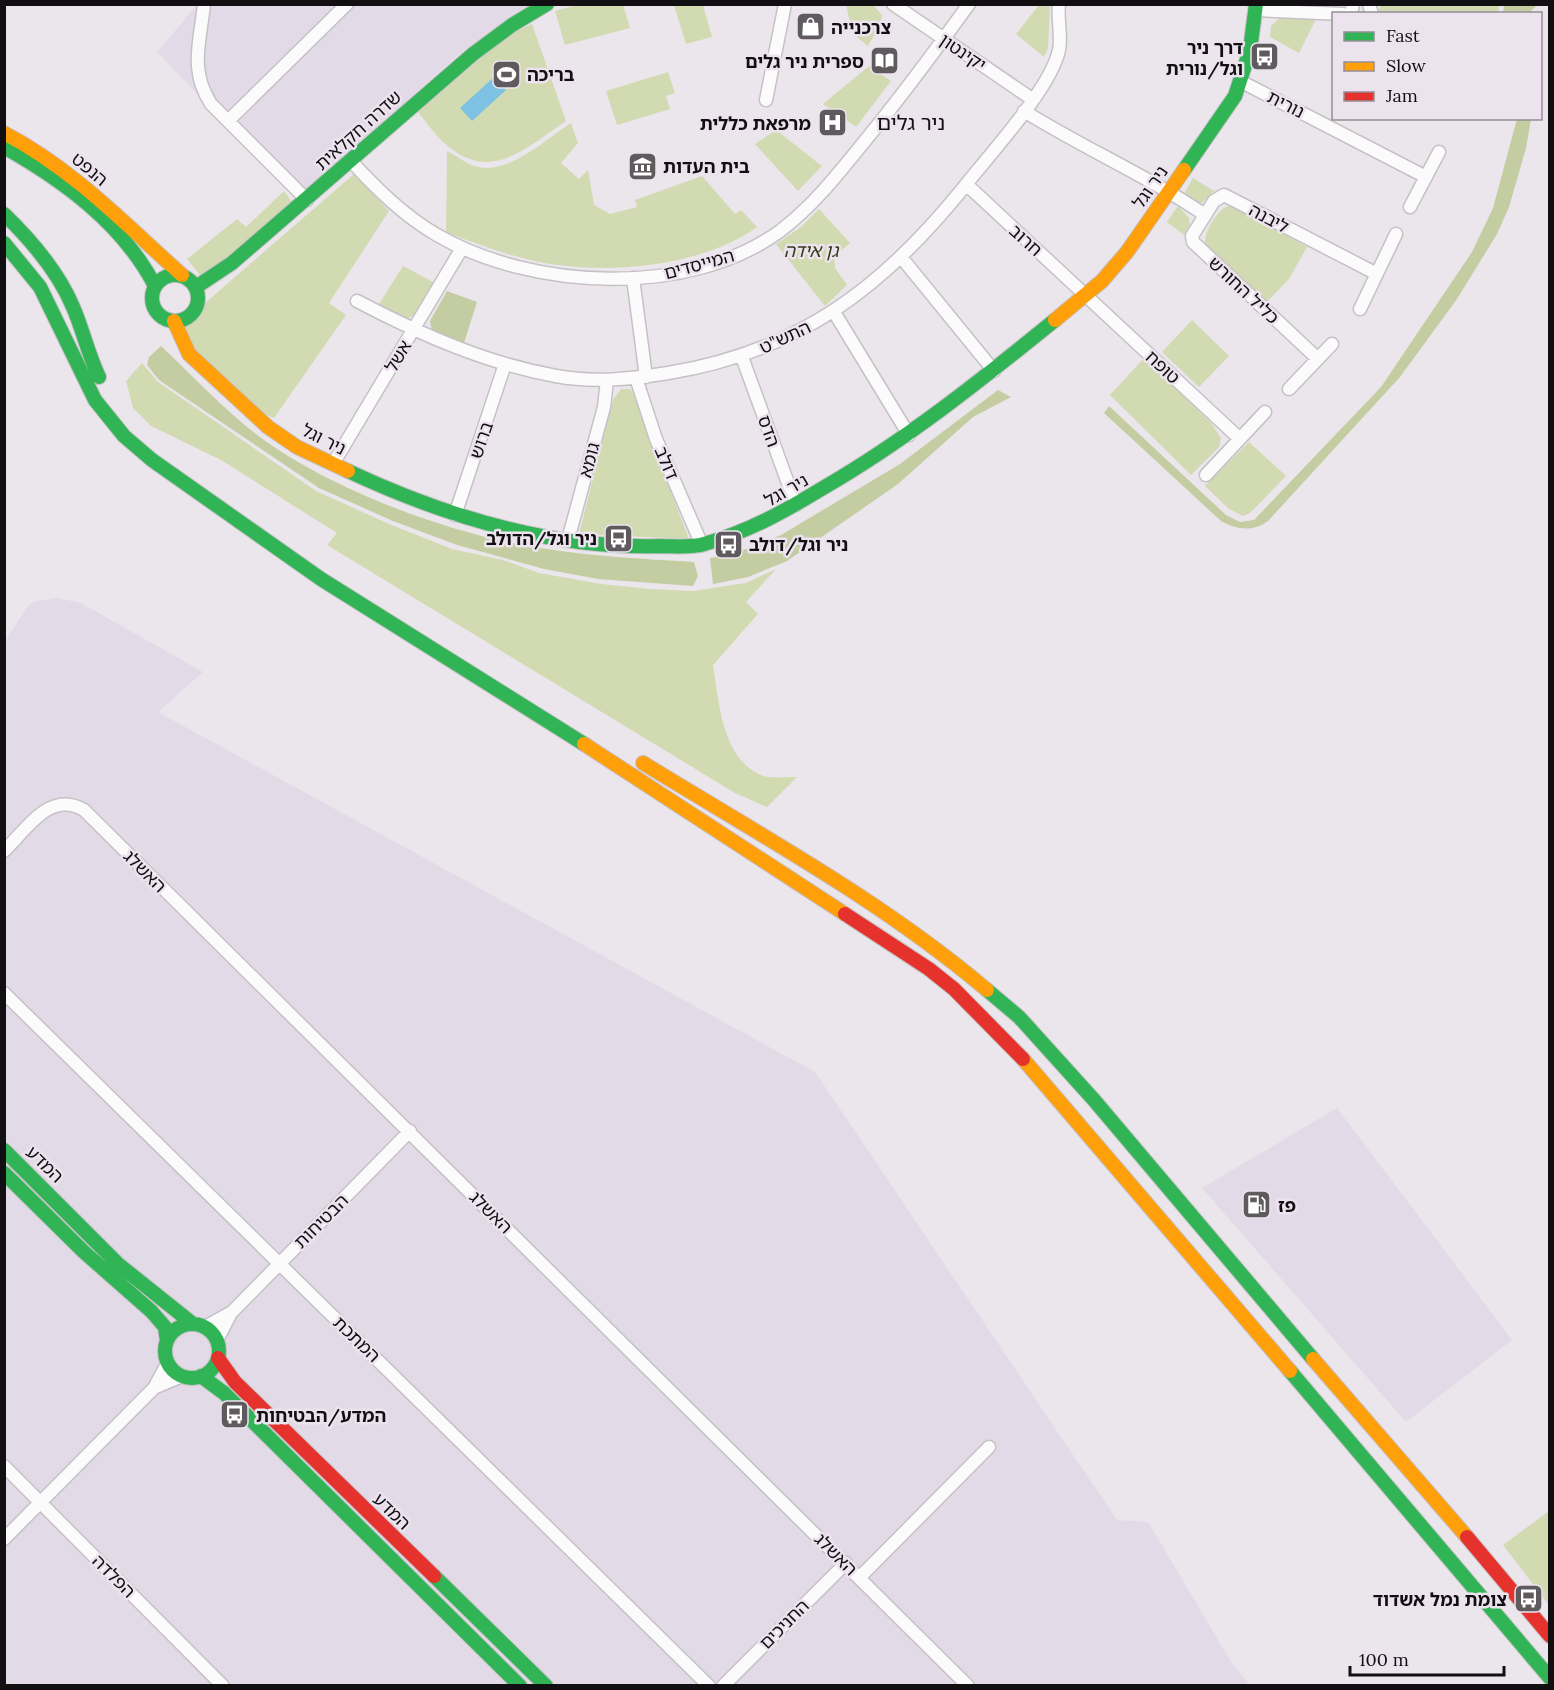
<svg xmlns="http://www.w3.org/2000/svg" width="1554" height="1690" font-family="Lora,'Noto Sans Hebrew',serif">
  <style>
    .industrial { fill: #e3dae7 }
    .green { fill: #d2dab2 }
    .forest { fill: #c4cda1 }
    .water { fill: #7dc2e2 }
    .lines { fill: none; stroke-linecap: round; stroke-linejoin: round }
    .street-casing { stroke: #c5c1c5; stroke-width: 15 }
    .fast-casing { stroke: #c5c1c5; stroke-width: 16 }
    .slow-casing { stroke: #c5c1c5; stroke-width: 16 }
    .jam-casing { stroke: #c5c1c5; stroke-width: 16 }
    .street { stroke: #fcfbfc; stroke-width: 12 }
    .fast { stroke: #30b455; stroke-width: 14 }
    .slow { stroke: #ff9f0a; stroke-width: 14 }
    .jam { stroke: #e5322d; stroke-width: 14 }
    .labels { text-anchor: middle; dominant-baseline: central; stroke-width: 5; stroke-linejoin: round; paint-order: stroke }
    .poi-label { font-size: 18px; font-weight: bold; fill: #120f12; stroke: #ece3ee; text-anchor: start }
    .street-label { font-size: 18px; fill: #120f12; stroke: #ece3ee }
    .park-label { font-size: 18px; font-style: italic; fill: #323b17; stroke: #ece3ee }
    .quarter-label { font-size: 21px; fill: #120f12; stroke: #ece3ee }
  </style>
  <rect width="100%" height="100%" fill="#ebe6eb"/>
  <path class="industrial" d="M197 5H531L511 15 458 55 297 197 157 52Z
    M57 598 81 603 203 672 158 712 815 1072 1117 1520 1148 1522 1233 1665 1250 1685 5 1686 4 643 27 607 33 602Z
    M1337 1108 1512 1340 1406 1422 1202 1188Z"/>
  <path class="green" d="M581 4 623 5 630 28 565 45 555 11Z
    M674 5H703L712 37 686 44Z
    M846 5H873L882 15 880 25 868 46 853 34Z
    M1039 5H1050L1048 48 1044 57 1016 34Z
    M1381 5H1499L1498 13 1377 14Z
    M1280 18 1316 19 1299 53 1270 37 1271 26Z
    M532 24 566 121C528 146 493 183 449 147 437 138 427 123 418 112L507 35Z
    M869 66 891 81 856 127 823 104Z
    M668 72 675 93 666 96 670 109 617 125 606 91Z
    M571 123 578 143 561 163 579 179 588 170 594 205 610 214 637 207 635 200 702 176 735 214 741 210 757 227C699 269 598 276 530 260 501 253 474 243 446 232L447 151C455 155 463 161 471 165 505 179 544 140 571 123Z
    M776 130 822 166 798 191 755 144Z
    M354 174 389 211 329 303 346 315 274 418 262 413 175 329Z
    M1193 178 1214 191 1202 203 1194 201 1184 194Z
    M284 191 293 204 203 279 187 259 237 219 246 227Z
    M1178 206 1189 218 1190 224 1184 235 1167 222Z
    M1228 206 1235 207 1307 247 1289 279 1266 303 1206 248C1201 235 1216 211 1228 206Z
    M819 209 850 243 834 257 835 268 847 285 825 306 776 244 801 227Z
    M403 266 435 283 416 314 407 319 379 304Z
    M1192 320 1229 356 1199 387 1162 352Z
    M1144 358 1211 423 1221 438 1219 447 1191 475 1110 395Z
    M142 363 158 382 316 491 389 524 452 549 503 560 539 573 601 584 650 589 693 591 746 583 776 569 746 602 758 614 713 665C719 702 722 766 768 777 777 778 788 777 797 777L767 807 735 793 327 545 337 533 221 460 151 426 133 408 126 381Z
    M621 389H630L633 393 689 539 579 534 613 400Z
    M1249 442 1286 476 1250 513 1243 516 1229 509 1205 486Z
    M1549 1511V1605L1503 1545Z"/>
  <path class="forest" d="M1504 5V4L1537 5 1529 13H1503Z
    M1517 119H1531L1526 148 1509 207 1497 234 1457 299 1400 377 1268 521C1253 532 1237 530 1221 521L1104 413 1109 406 1226 515 1240 522 1254 520 1381 387 1472 252 1493 208Z
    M447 291 477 302 464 343 432 331 430 321Z
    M161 346C198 381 234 421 277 449 349 496 455 535 540 548 591 556 642 559 694 562L698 576 693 586 598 579 544 569 457 545 393 521 319 488 159 380 147 365 149 357Z
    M998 390 1011 397 973 417 898 484 787 561 748 577 713 584 710 558 731 555 781 535 900 464Z"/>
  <path class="water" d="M494 77 506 90 472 121 460 108Z"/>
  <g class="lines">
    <defs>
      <path id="street" d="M204 4C200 43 189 70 211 104L307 200
        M893 4 1032 99
        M1369 4 1372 14
        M1256 10 1343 14
        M1351 14 1353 4
        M1242 82 1426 177
        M766 100 785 4
        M1024 111C1083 148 1148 176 1205 215
        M228 121 347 4
        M351 161C377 189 404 216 437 235 532 290 689 298 780 231 813 206 839 173 864 142 901 97 935 51 969 4
        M966 184 1240 439
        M1410 207 1439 152
        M901 257 994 371
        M633 278 646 377
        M357 301C420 334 485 363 556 376 593 383 631 379 668 373 798 352 883 288 964 187 990 154 1051 88 1059 50 1062 36 1057 19 1059 4
        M1360 309 1396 234
        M834 312 909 435
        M742 357 796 505
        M1318 359 1193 242 1192 236 1214 201 1224 195 1377 274
        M636 378 656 439 702 545
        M1289 389 1332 344
        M333 464 462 248
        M1206 475 1265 412
        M455 515 505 364
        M568 540 604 407 607 380
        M4 851C28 828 50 790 84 810L968 1686
        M4 993 709 1686
        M205 1327 232 1312 410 1131
        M217 1340 230 1315
        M156 1387 182 1376
        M4 1466 223 1686
        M4 1539 154 1388 168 1362
        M860 1577 989 1447
        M723 1686 846 1563"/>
      <path id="fast" d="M4 147C64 181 123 224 155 286
        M1184 170 1235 96 1250 50 1256 4
        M4 214C32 241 58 271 73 307 83 330 88 354 99 377
        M4 243 40 287 95 400 124 436 152 460 321 579 584 744
        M152 298a23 23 0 1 1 46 0a23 23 0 1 1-46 0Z
        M196 287 232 263 473 54 512 25 547 4
        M348 471C444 516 553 549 659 546 673 546 691 548 704 544 748 532 785 511 823 488 906 440 980 381 1055 320
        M987 990 1019 1017 1094 1100 1313 1359
        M4 1150 118 1264 193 1324
        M4 1173 84 1252 151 1311 165 1327 167 1341
        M165 1351a27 27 0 1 1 54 0a27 27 0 1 1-54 0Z
        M1290 1371 1550 1678
        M201 1376 224 1393 520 1686
        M434 1576 546 1686"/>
      <path id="slow" d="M4 133C73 169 125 224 182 275
        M1055 320 1102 281 1127 252 1184 170
        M174 321 189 354 268 427 297 447 348 471
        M584 744 845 914
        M643 763C760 835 882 901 987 990
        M1023 1059 1290 1371
        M1313 1359 1467 1537"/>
      <path id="jam" d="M845 914 929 969 954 989 1023 1059
        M218 1358 235 1382 434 1576
        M1467 1537 1550 1636"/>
    </defs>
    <use href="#street" class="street-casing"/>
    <use href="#fast" class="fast-casing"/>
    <use href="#slow" class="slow-casing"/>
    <use href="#jam" class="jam-casing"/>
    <use href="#street" class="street"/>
    <use href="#fast" class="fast"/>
    <use href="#slow" class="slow"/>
    <use href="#jam" class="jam"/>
  </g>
  <defs>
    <symbol id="shop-square" viewBox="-11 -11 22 22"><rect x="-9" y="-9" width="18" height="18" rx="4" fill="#5e5a5e" stroke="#ece3ee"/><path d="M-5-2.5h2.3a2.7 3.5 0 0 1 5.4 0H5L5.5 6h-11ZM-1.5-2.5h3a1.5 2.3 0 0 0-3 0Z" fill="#fff"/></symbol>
    <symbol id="bus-square" viewBox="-11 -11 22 22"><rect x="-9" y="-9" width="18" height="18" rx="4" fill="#5e5a5e" stroke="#ece3ee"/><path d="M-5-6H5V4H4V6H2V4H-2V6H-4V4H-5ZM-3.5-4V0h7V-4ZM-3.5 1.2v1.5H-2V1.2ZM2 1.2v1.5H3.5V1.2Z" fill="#fff"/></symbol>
    <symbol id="library-square" viewBox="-11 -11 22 22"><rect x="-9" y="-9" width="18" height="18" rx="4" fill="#5e5a5e" stroke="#ece3ee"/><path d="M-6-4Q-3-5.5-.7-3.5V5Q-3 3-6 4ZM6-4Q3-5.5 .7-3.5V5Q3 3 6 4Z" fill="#fff"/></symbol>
    <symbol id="stadium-square" viewBox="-11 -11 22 22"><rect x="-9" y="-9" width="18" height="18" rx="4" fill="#5e5a5e" stroke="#ece3ee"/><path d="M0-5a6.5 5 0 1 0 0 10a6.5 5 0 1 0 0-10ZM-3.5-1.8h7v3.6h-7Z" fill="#fff"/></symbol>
    <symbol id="hospital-square" viewBox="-11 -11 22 22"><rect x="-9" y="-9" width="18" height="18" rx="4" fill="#5e5a5e" stroke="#ece3ee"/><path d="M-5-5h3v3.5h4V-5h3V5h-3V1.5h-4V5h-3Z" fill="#fff"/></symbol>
    <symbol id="museum-square" viewBox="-11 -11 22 22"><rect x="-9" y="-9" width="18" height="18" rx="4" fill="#5e5a5e" stroke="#ece3ee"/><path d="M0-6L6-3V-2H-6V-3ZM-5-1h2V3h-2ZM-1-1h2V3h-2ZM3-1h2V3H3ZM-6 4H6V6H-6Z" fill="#fff"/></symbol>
    <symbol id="fuel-square" viewBox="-11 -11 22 22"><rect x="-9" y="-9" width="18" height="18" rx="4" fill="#5e5a5e" stroke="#ece3ee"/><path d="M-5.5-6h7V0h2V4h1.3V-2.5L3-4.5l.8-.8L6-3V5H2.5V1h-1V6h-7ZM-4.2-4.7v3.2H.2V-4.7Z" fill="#fff"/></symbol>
  </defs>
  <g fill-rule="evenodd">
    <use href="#shop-square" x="794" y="10" width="33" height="33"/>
    <use href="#bus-square" x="1248" y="40" width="33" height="33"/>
    <use href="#library-square" x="868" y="44" width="33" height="33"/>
    <use href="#stadium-square" x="490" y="58" width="33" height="33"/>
    <use href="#hospital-square" x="816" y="106" width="33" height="33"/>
    <use href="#museum-square" x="626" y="150" width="33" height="33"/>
    <use href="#bus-square" x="602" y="522" width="33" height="33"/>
    <use href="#bus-square" x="712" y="528" width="33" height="33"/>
    <use href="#fuel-square" x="1240" y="1188" width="33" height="33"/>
    <use href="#bus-square" x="218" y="1398" width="33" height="33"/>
    <use href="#bus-square" x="1512" y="1582" width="33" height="33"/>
  </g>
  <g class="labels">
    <g class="poi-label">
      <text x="831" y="27">צרכנייה</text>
      <text x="1243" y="47" text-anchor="end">דרך ניר<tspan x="1243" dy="21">וגל/נורית</tspan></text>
      <text x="864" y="61" text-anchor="end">ספרית ניר גלים</text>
      <text x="527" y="74">בריכה</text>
      <text x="811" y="123" text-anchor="end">מרפאת כללית</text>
      <text x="663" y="166">בית העדות</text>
      <text x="597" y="538" text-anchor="end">ניר וגל/הדולב</text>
      <text x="749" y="544">ניר וגל/דולב</text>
      <text x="1278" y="1205">פז</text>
      <text x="256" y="1415">המדע/הבטיחות</text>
      <text x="1507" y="1599" text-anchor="end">צומת נמל אשדוד</text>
    </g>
    <g class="street-label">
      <text transform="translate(963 52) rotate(34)">יקינטון</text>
      <text transform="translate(1286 104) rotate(27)">נורית</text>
      <text transform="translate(358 130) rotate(-42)">שדרה חקלאית</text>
      <text transform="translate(90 169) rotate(40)">הנפט</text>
      <text transform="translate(1150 187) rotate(-55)">ניר וגל</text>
      <text transform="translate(1269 218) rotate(28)">ליבנה</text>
      <text transform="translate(1026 240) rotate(42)">חרוב</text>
      <text transform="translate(699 264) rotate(-15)">המייסדים</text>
      <text transform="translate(1244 290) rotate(43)">כליל החורש</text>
      <text transform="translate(785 337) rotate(-25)">התש"ט</text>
      <text transform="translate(398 356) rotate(-59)">אשל</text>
      <text transform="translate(1163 367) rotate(43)">טופח</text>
      <text transform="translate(769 431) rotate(70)">הדס</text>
      <text transform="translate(324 439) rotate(27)">ניר וגל</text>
      <text transform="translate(481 440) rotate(-71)">ברוש</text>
      <text transform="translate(589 460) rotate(-75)">גומא</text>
      <text transform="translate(667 463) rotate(67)">דולב</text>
      <text transform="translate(786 490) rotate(-30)">ניר וגל</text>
      <text transform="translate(145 871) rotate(45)">האשלג</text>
      <text transform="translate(45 1164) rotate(44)">המדע</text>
      <text transform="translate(491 1212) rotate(45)">האשלג</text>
      <text transform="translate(321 1221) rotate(-45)">הבטיחות</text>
      <text transform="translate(357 1339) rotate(44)">המתכת</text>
      <text transform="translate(392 1511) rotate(44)">המדע</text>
      <text transform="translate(836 1554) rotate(45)">האשלג</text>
      <text transform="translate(114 1576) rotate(45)">הפלדה</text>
      <text transform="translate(784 1624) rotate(-45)">החניכים</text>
    </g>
    <g class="park-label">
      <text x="811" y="250">גן אידה</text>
    </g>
    <g class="quarter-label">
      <text x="911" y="122">ניר גלים</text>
    </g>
  </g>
  <rect width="1554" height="1690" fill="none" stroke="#120f12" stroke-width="12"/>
  <rect x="1332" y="12" width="210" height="108" fill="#ece3ee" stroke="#958e96" stroke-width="1.5"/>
  <rect x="1344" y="32" width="30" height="9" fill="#30b455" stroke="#958e96" stroke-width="1.5"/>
  <text x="1386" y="42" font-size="18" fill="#120f12">Fast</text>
  <rect x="1344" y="62" width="30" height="9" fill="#ff9f0a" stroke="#958e96" stroke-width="1.5"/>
  <text x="1386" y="72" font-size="18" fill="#120f12">Slow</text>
  <rect x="1344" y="92" width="30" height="9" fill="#e5322d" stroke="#958e96" stroke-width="1.5"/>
  <text x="1386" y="102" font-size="18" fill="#120f12">Jam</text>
  <path d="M1350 1666v9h154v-9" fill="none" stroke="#120f12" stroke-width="3"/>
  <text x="1359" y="1666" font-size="18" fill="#120f12" stroke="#ece3ee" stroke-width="4.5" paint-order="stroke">100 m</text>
</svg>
